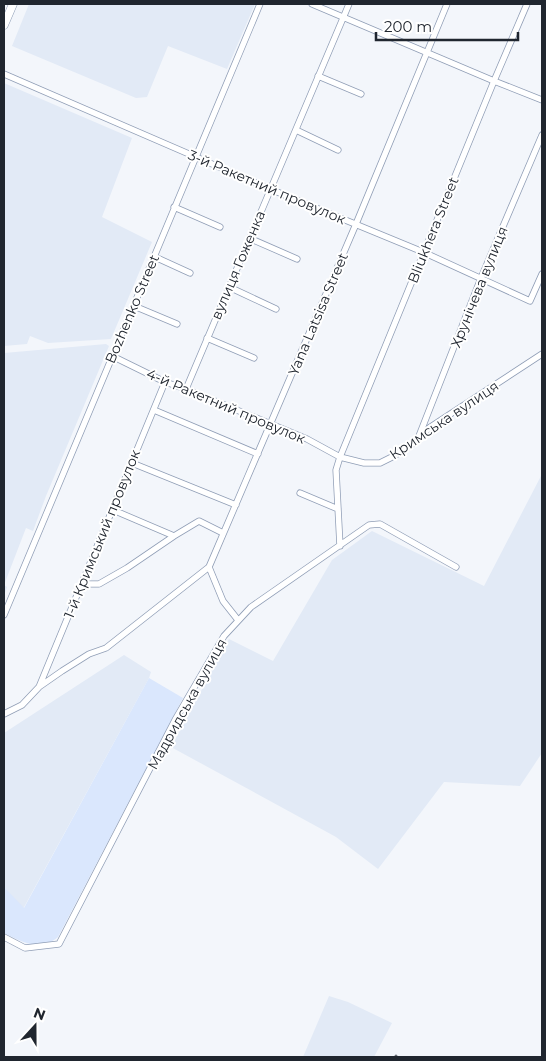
<svg xmlns="http://www.w3.org/2000/svg" width="546" height="1061" font-family="Montserrat,sans-serif">
  <style>
    .built { fill: #e2eaf6 }
    .green { fill: #dae7fd }
    .lines { fill: none; stroke-linecap: round; stroke-linejoin: round }
    .street-casing { stroke: #909eb6; stroke-width: 7 }
    .secondary-casing { stroke: #909eb6; stroke-width: 9 }
    .street { stroke: #fff; stroke-width: 5.5 }
    .secondary { stroke: #fff; stroke-width: 8 }
    .rail-casing { stroke: #6b7078; stroke-width: 3 }
    .rail { stroke: #fff; stroke-width: 1; stroke-dasharray: 4; stroke-linecap: butt }
    .labels { text-anchor: middle; dominant-baseline: central; stroke-width: 4; stroke-linejoin: round; paint-order: stroke }
    .street-label { font-size: 14px; fill: #20262f; stroke: #fff }
  </style>
  <rect width="100%" height="100%" fill="#f3f6fb"/>
  <path class="built" d="M29 4H255L227 69 168 46 147 97 136 98 12 46Z
    M4 83 132 138 102 217 152 242 111 339 48 343 30 336 27 344 4 346Z
    M106 344 109 346 46 496 33 531 26 528 4 585 7 587 4 596V353Z
    M542 474V753L520 786 444 782 378 869 336 837 171 747 229 639 273 661 332 560 372 531 484 586Z
    M124 655 151 672 149 678 23 909 4 887V733Z
    M329 996 348 1002 392 1023 374 1057H303Z"/>
  <path class="green" d="M149 678 183 698 58 937C40 952 22 942 4 933V887L24 908Z"/>
  <g class="lines">
    <defs>
      <path id="street" d="M312 4 494 81 542 100
        M4 74 270 189 423 252 530 301 542 274
        M318 76 361 94
        M296 130 338 150
        M174 207 220 227
        M249 238 297 259
        M155 257 190 273
        M229 287 276 309
        M134 306 177 324
        M207 338 254 358
        M112 356 165 382 186 389 307 439 340 457 364 463H380L394 456 418 440 429 428 542 354
        M186 389 349 4
        M154 410 258 454
        M419 436 481 278 542 135
        M132 463 236 505
        M300 493 338 509
        M113 510 174 536
        M340 546 336 470 340 457 494 81 527 4
        M82 584H99L127 568 174 536 199 521 223 533
        M4 615 260 4
        M238 620 223 601 209 567 356 224 447 4
        M39 687 165 382
        M4 714 22 705 39 687 62 671 89 654 106 648 209 567
        M4 937 25 948 59 944 175 720 224 636 251 607 369 525 380 524 456 567"/>
      <path id="secondary" d="M4 25 13 4"/>
    </defs>
    <use href="#street" class="street-casing"/>
    <use href="#secondary" class="secondary-casing"/>
    <use href="#street" class="street"/>
    <use href="#secondary" class="secondary"/>
    <defs>
      <path id="rail" d="M396 1057V1056"/>
    </defs>
    <use href="#rail" class="rail-casing"/>
    <use href="#rail" class="rail"/>
  </g>
  <g class="labels">
    <g class="street-label">
      <text transform="translate(267 187) rotate(23)">3-й Ракетний провулок</text>
      <text transform="translate(433 230) rotate(-68)">Bliukhera Street</text>
      <text transform="translate(238 265) rotate(-67)">вулиця Гоженка</text>
      <text transform="translate(479 287) rotate(-68)">Хрунічева вулиця</text>
      <text transform="translate(132 309) rotate(-67)">Bozhenko Street</text>
      <text transform="translate(318 314) rotate(-67)">Yana Latsisa Street</text>
      <text transform="translate(226 406) rotate(23)">4-й Ракетний провулок</text>
      <text transform="translate(444 420) rotate(-34)">Кримська вулиця</text>
      <text transform="translate(102 534) rotate(-68)">1-й Кримський провулок</text>
      <text transform="translate(187 704) rotate(-61)">Мадридська вулиця</text>
    </g>
  </g>
  <rect width="546" height="1061" fill="none" stroke="#20262f" stroke-width="10"/>
  <g transform="translate(35 1026) rotate(21)" stroke="#ffffff" stroke-width="4" paint-order="stroke">
  <path d="M0-4L9 19L0 12L-9 19Z" fill="#20262f"/>
  <text y="-8" font-size="14" font-weight="bold" text-anchor="middle" fill="#20262f">N</text>
  </g>
  <path d="M376 32v8h142v-8" fill="none" stroke="#20262f" stroke-width="2.5"/>
  <text x="384" y="32" font-size="15" fill="#20262f" stroke="#ffffff" stroke-width="4" paint-order="stroke">200 m</text>
</svg>
